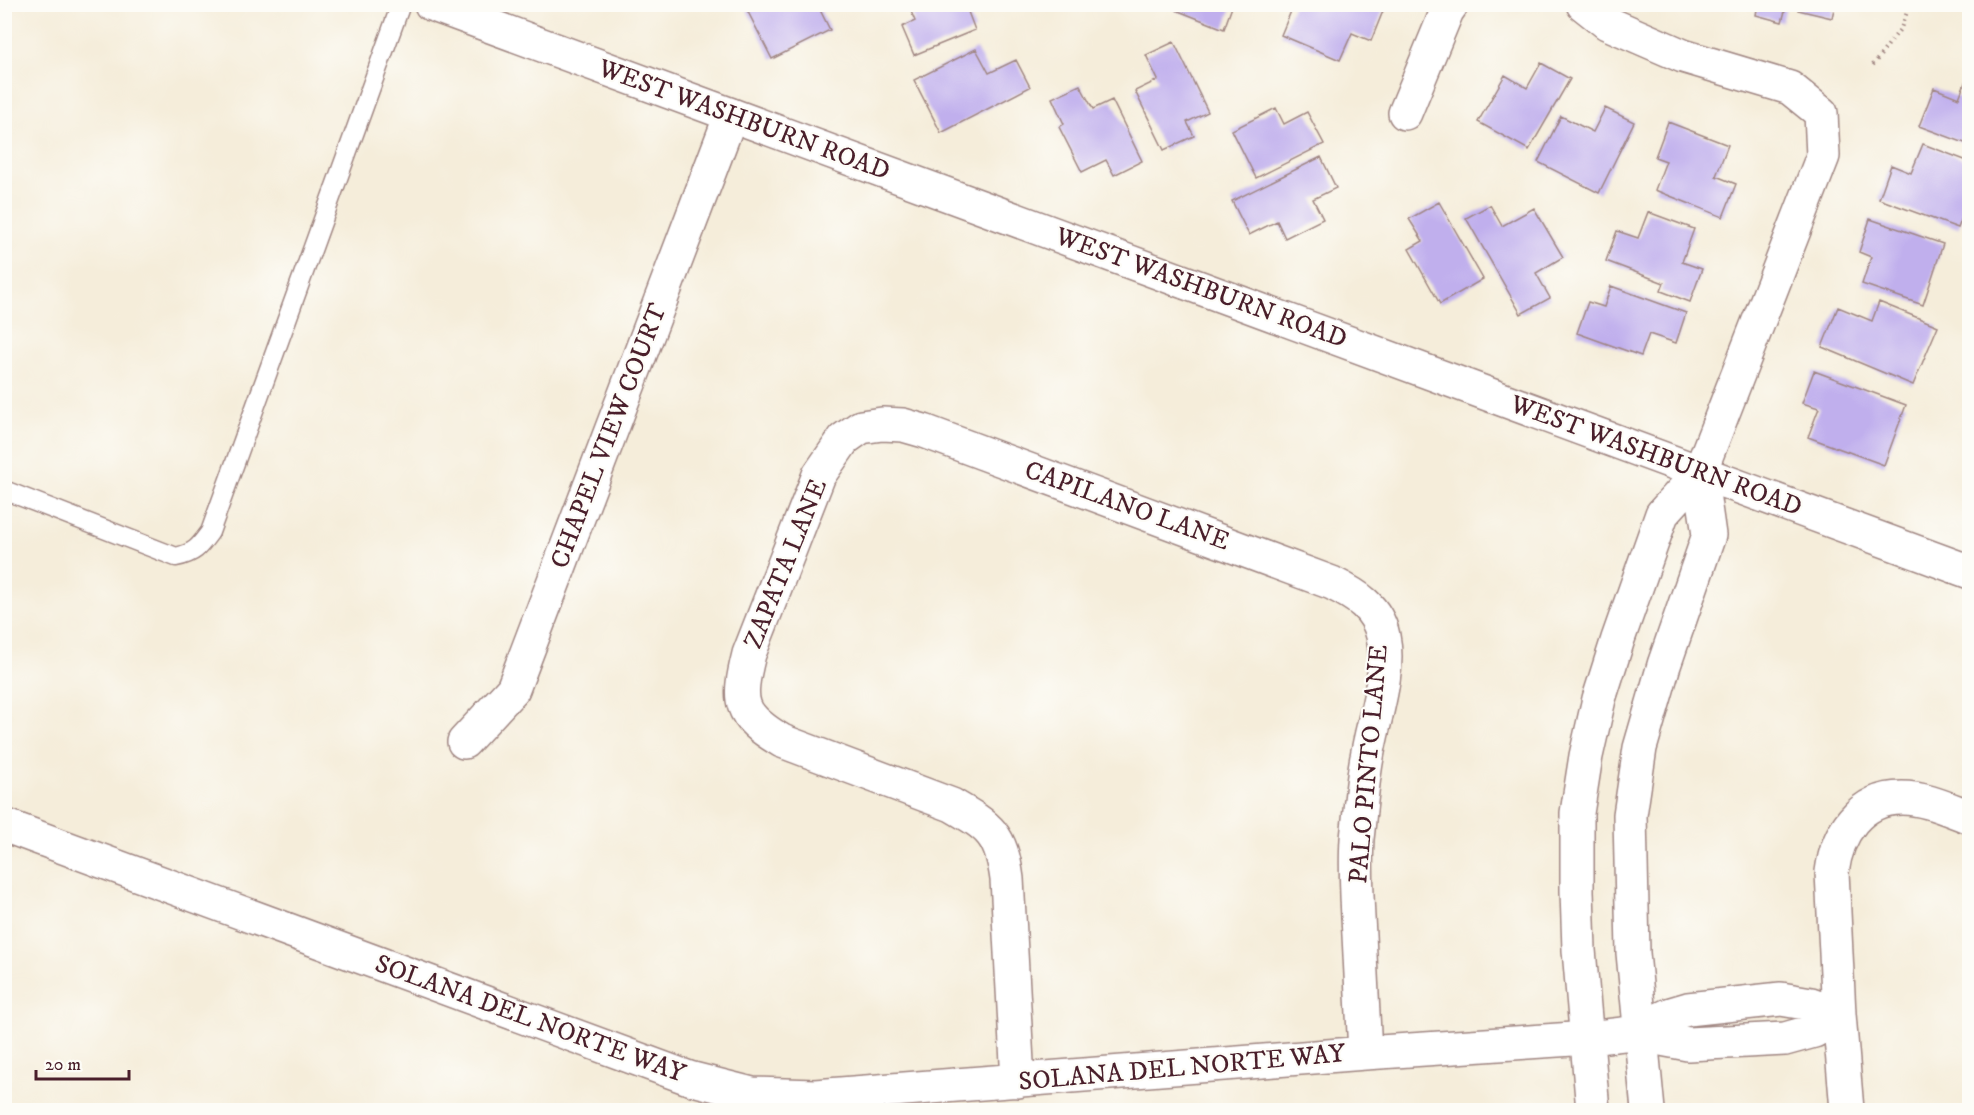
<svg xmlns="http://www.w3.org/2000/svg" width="1974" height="1115" font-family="'IM FELL DW Pica',serif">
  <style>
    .building { fill: #c0afed }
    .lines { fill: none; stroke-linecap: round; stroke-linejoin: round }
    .service-casing { stroke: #a08682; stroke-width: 21 }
    .minor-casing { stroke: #a08682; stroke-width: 36 }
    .tertiary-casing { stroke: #a08682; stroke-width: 36 }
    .path { stroke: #a08682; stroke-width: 4; stroke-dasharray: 1.5 4.5; stroke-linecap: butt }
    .service { stroke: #fff; stroke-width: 18 }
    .minor { stroke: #fff; stroke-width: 33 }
    .tertiary { stroke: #fff; stroke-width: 33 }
    .labels { text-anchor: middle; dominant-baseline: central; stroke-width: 4.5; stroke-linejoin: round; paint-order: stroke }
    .street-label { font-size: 26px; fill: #4a1f2b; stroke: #fdfcf7 }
  </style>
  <rect width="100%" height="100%" fill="#fdfcf7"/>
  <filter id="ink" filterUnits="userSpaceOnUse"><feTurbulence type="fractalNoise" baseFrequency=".0167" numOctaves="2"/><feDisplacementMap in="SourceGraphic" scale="12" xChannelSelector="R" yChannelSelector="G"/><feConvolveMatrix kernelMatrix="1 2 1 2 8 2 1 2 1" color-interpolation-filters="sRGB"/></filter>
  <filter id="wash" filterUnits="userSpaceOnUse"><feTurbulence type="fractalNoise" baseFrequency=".008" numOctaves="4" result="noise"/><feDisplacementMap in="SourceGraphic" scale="24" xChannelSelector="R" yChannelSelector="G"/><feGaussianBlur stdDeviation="1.35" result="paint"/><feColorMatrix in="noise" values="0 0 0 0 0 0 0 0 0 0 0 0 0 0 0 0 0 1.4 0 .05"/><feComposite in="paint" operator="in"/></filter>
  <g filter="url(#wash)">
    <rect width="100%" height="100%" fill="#f5edda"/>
    <g id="blocks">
      <path class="building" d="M744 4H817L830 30 772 59Z
        M908 4H965L975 30 914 55 902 27 915 21Z
        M1179 4H1233L1224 29 1176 10Z
        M1294 4H1382L1385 6 1371 41 1352 33 1340 60 1281 35Z
        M1758 4H1787L1782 22 1756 15Z
        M1800 4H1835L1832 18 1798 10Z
        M1174 42 1208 112 1187 122 1194 136 1164 150 1135 91 1158 80 1146 55Z
        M976 49 989 73 1016 60 1030 87 941 133 914 80Z
        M1541 63 1570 79 1529 150 1478 122 1505 75 1527 88Z
        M1968 75H1970V145L1919 126 1934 88 1959 98Z
        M1080 85 1093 109 1112 100 1142 161 1114 175 1106 160 1082 172 1059 127 1064 124 1052 98Z
        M1276 108 1284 124 1307 112 1324 144 1256 178 1232 130Z
        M1605 108 1634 122 1599 193 1538 162 1561 116 1593 132Z
        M1668 122 1728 145 1716 176 1736 184 1723 217 1655 190 1666 161 1655 157Z
        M1923 144 1970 162V198L1958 228 1879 199 1891 165 1911 173Z
        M1321 157 1336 188 1313 199 1323 219 1285 238 1277 221 1249 235 1232 201Z
        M1439 202 1483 279 1440 304 1409 249 1423 241 1409 219Z
        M1490 205 1502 226 1534 208 1563 257 1536 273 1550 298 1521 314 1466 218Z
        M1648 212 1694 229 1682 262 1702 269 1690 302 1661 291 1664 283 1606 261 1617 231 1638 238Z
        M1870 219 1943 244 1923 305 1862 284 1871 257 1859 252Z
        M1611 286 1686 313 1676 343 1649 334 1641 356 1577 333 1588 302 1604 307Z
        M1879 302 1938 326 1913 385 1822 347 1838 307 1872 321Z
        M1814 371 1906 405 1884 465 1808 437 1819 408 1802 403Z"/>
    </g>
  </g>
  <g filter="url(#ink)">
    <use href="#blocks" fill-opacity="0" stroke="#a08682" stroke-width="1.5"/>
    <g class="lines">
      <defs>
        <path id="service" d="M4 490 176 557C195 553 199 547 210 532L401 4"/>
        <path id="minor" d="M1583 4 1607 23 1683 56 1790 88 1821 113 1823 156 1700 472
          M1405 113 1447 11 1452 4
          M464 742 513 689 731 115
          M4 825 689 1078 752 1094 815 1096 1365 1053 1588 1038 1641 1032 1654 1022 1671 1014 1688 1009 1781 999 1811 1004 1839 1014 1814 1031 1785 1039 1688 1044 1656 1038 1641 1032
          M1018 1081 1007 879C1001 834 990 827 952 805L782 741C738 715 737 702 749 654L819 475 844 439 861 427 882 424 903 425 924 431 1332 583C1356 595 1377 607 1383 636 1391 673 1373 720 1367 757 1362 784 1360 812 1357 839 1355 871 1357 903 1359 935 1361 974 1363 1014 1365 1053
          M1847 1110 1839 1014 1832 872C1837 834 1859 798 1902 798 1925 798 1948 809 1970 817"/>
        <path id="tertiary" d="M431 4 1970 572
          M1593 1110 1579 950 1577 891V813L1586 756 1599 699 1618 639 1662 514 1700 472
          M1648 1110 1633 953 1630 815 1640 748 1664 665 1709 535 1700 472"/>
      </defs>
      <use href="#service" class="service-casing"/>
      <use href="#minor" class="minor-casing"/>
      <use href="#tertiary" class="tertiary-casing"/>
      <path class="path" d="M1873 65 1901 28 1910 4"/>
      <use href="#service" class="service"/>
      <use href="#minor" class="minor"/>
      <use href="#tertiary" class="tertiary"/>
    </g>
  </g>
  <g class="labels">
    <g class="street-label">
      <text transform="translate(744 120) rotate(20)">WEST WASHBURN ROAD</text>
      <text transform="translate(1201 288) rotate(20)">WEST WASHBURN ROAD</text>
      <text transform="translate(609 436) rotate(-69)">CHAPEL VIEW COURT</text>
      <text transform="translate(1656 456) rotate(20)">WEST WASHBURN ROAD</text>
      <text transform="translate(1127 506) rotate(20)">CAPILANO LANE</text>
      <text transform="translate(786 564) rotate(-68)">ZAPATA LANE</text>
      <text transform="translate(1369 764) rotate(-85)">PALO PINTO LANE</text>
      <text transform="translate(530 1019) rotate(20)">SOLANA DEL NORTE WAY</text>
      <text transform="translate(1182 1068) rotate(-5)">SOLANA DEL NORTE WAY</text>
    </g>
  </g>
  <rect width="1974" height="1115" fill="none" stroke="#fdfcf7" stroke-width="24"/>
  <path d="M36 1070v9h93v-9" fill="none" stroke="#4a1f2b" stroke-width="3"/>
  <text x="45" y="1070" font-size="18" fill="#4a1f2b" stroke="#fdfcf7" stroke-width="4.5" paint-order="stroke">20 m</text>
</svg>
